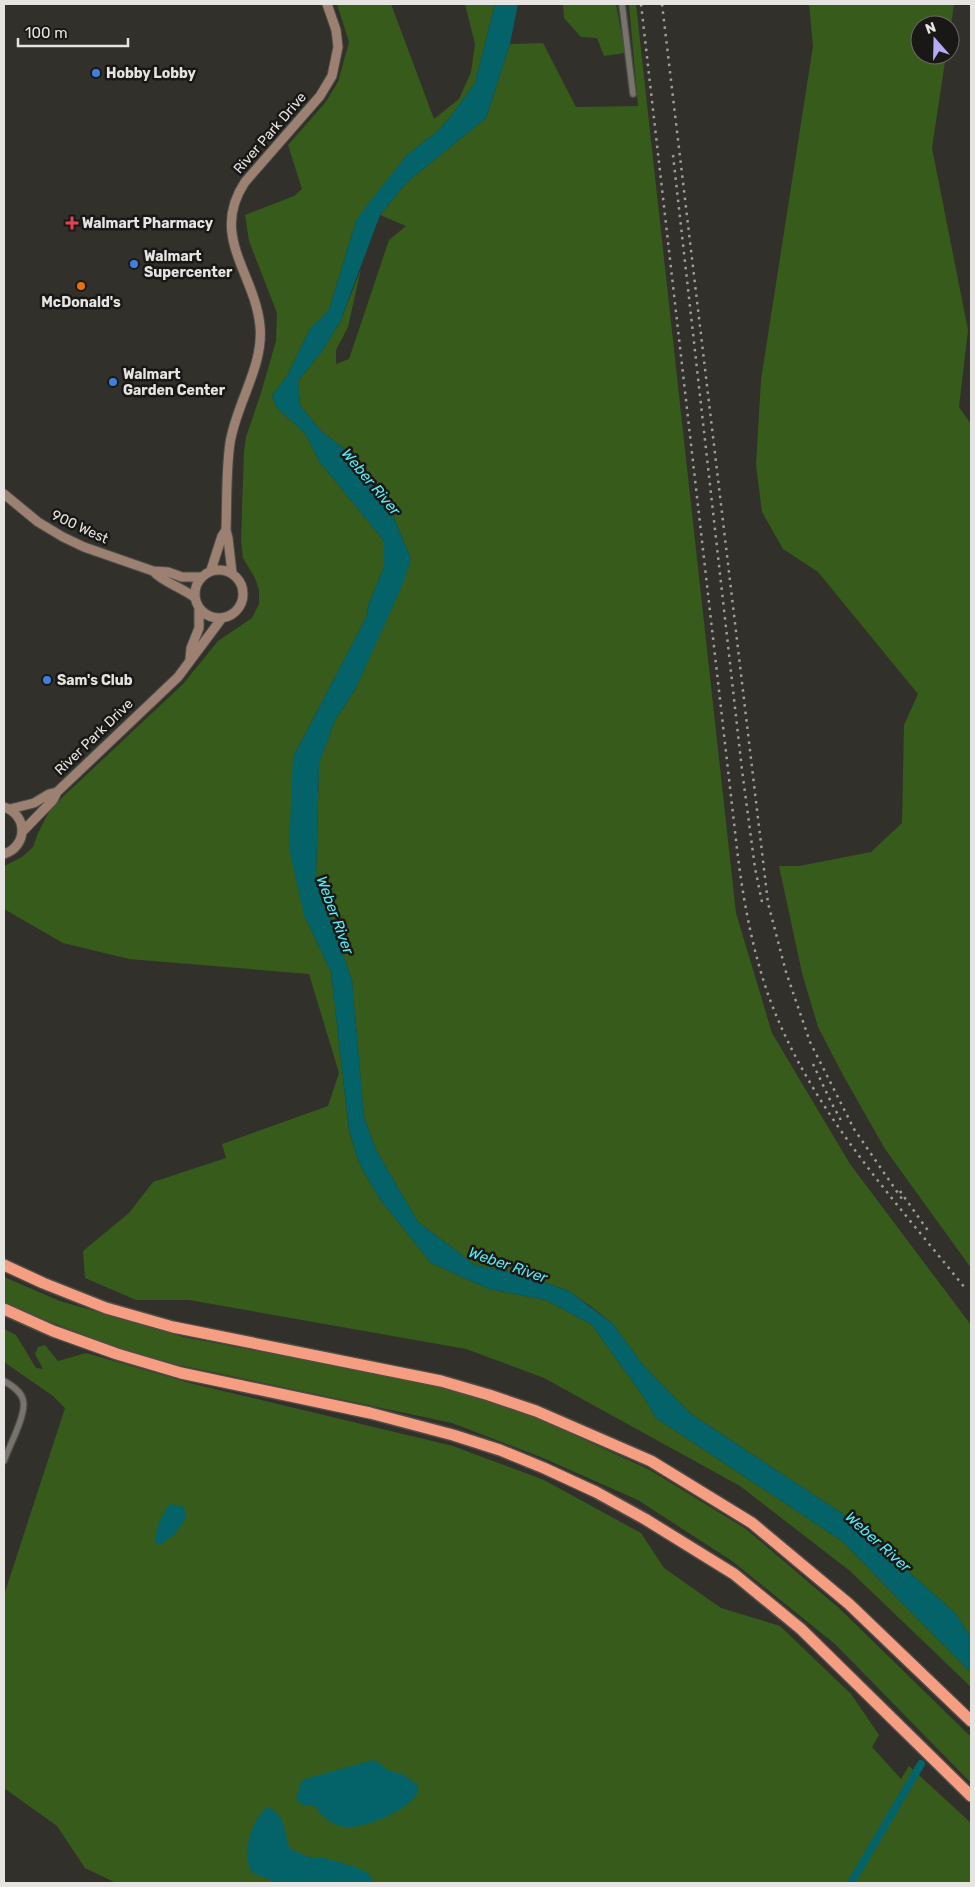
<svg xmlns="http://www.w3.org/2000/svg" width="975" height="1887" font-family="Rubik,sans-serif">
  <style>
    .green { fill: #375b1a }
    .water { fill: #036368 }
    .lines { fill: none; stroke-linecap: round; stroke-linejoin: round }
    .canal { stroke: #036368; stroke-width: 8 }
    .street-casing { stroke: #4f4d48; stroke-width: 8 }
    .secondary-casing { stroke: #4f4d48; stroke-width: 11 }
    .highway-casing { stroke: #4f4d48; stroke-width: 14 }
    .street { stroke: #76746d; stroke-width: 5.5 }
    .secondary { stroke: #9c8173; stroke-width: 9 }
    .highway { stroke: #f69e81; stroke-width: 11 }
    .rail { stroke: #9f9e99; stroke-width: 2.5; stroke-dasharray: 2.5 5; stroke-linecap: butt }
    .shop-dot { fill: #3f7fe0; stroke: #191816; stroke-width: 2 }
    .health-dot { fill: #e0444e; stroke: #191816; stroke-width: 2 }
    .food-dot { fill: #e8710a; stroke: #191816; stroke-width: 2 }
    .labels { text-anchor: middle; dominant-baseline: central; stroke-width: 5; stroke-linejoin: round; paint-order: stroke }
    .poi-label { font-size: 14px; font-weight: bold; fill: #e5e4e0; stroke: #191816; text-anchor: start }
    .street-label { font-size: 14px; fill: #e5e4e0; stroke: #191816 }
    .water-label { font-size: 15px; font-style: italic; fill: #54ebf6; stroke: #191816 }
  </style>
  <rect width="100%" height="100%" fill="#32302a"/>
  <path class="green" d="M337 4H391L434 119 459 99 471 72 475 44 465 4H495L475 83 451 116 439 130 407 155 356 221 329 310 310 329 287 376 272 396 277 408 305 433 319 461 384 541V567L369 603 366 618 293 757 304 915 331 972 349 1131 359 1163 379 1198 431 1263 489 1289 546 1300 592 1325 645 1399 656 1418 842 1541 971 1673V1687L850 1571 740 1486 544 1378 466 1349 189 1300H136L85 1278 83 1251 129 1213 153 1182 226 1158 222 1144 328 1106 339 1073 309 974 129 959 63 943 4 909V866L22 857 33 847 38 833 51 808 183 684 218 641 252 618 259 604V590L255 578 243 558 241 541 244 452 246 437 261 393 276 341 277 313 249 241 245 215 294 196 302 189 288 145 325 103 338 82 349 42Z
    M563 4H616L625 53 604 56 597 38 581 37 564 18Z
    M629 4H636L736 913 772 1033 850 1164 971 1325V1637L955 1613 846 1516 691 1414 643 1365 613 1324 593 1308 569 1291 519 1274 475 1265 418 1222 376 1150 364 1117 352 980 316 879 319 763 335 720 356 688 411 559 394 518 359 460 321 431 300 405 298 381 322 351 340 322 361 269 348 327 336 350V364L349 359 389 240 406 226 380 215 407 182 486 118 510 44 543 43 576 107 638 106Z
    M809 4H954L950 32V25H920V55H946L932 148 968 330 959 407 971 424V1268L885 1149 843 1075 818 1027 802 973 779 866H799L871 852 902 823 904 725 918 694 818 572 783 549 762 512 756 465 761 380 813 46Z
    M4 1277 60 1301 184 1337 437 1385 535 1417 650 1470 746 1529 840 1609 971 1737V1783L835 1644 732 1561 638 1500 543 1458 452 1423 179 1365 112 1346 48 1321 4 1302Z
    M4 1329 16 1335 36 1368 43 1369 35 1354 38 1347 45 1345 58 1361 86 1353 190 1383 453 1446 544 1480 641 1533 664 1568 721 1608 780 1626 851 1694 879 1735 872 1747 901 1779 909 1766 971 1823V1883H116L85 1868 57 1826 4 1788V1595L65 1408 53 1396 4 1362Z"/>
  <path class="water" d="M495 4H518L510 44 486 118 407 182 380 215 340 322 322 351 298 381 300 405 321 431 359 460 394 518 411 559 403 584 356 688 335 720 319 764 316 879 352 980 364 1117 376 1150 418 1222 475 1265 519 1274 569 1291 613 1324 643 1365 691 1414 846 1516 955 1613 971 1637V1673L842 1541 656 1418 645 1399 592 1325 546 1300 489 1289 431 1263 379 1198 359 1163 349 1130 331 972 304 915 289 848 293 757 366 618 369 603 384 567V541L319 461 305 433 277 408 272 396 287 376 310 329 329 310 356 221 367 205 407 155 439 130 451 116 475 83Z
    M170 1504 184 1507 186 1518 175 1534 160 1545 155 1543C155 1530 162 1514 170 1504Z
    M373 1760 379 1763 387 1770 402 1774 418 1785C423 1806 363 1830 345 1827 331 1825 322 1816 314 1805 306 1806 301 1806 296 1799L301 1782 305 1779Z
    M267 1807C287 1814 283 1832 290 1849L309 1857 325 1858 356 1867 368 1873 374 1883H277L251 1872C242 1851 251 1822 267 1807Z"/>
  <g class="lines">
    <path class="canal" d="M851 1883 921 1764"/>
    <defs>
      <path id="street" d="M622 4 633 94
        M4 1381C11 1385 21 1391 23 1400 27 1414 9 1446 4 1461"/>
      <path id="secondary" d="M4 494 38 522 63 537 84 547 153 571 168 572 182 577H201
        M195 594a24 24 0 1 1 48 0a24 24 0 1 1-48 0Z
        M211 570 222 536 226 530
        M153 571C164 583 181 587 194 597
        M232 573 228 538 226 530C227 501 226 471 230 443 236 404 264 366 260 326 255 273 209 236 245 182L320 96 332 76 338 47 336 30 327 4
        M190 659 191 648 199 628V609
        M4 807C28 815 28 846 4 854
        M10 809 34 803 49 794 57 792
        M23 831 53 800 57 792 178 677 222 618"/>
      <path id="highway" d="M4 1265 43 1283 106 1308 173 1327 441 1381 489 1395 536 1411 651 1461 752 1523 849 1604 971 1721
        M4 1309 53 1331 117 1354 181 1373 370 1413 453 1435 500 1450 544 1468 596 1492 645 1519 734 1574 801 1629 971 1796"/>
    </defs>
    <use href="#street" class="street-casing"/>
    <use href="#secondary" class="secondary-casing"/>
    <use href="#highway" class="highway-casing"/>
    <use href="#street" class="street"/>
    <use href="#secondary" class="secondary"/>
    <use href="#highway" class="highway"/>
    <path class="rail" d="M641 4 737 849C743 899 752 949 769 997 810 1109 892 1197 965 1288
      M662 4 768 903 786 972 810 1042 854 1129 902 1199
      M673 155 742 770 755 868 762 902
      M813 1064 831 1102 843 1124
      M900 1191 929 1232"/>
  </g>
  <g class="shop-dot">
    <circle cx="96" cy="73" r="5"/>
    <circle cx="134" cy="264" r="5"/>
    <circle cx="113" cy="382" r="5"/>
    <circle cx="47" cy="680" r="5"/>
  </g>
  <path class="health-dot" d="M69.5 215.5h5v5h5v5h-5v5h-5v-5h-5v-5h5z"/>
  <circle class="food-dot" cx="81" cy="286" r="5"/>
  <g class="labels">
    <g class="poi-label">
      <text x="106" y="73">Hobby Lobby</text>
      <text x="82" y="223">Walmart Pharmacy</text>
      <text x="144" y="256">Walmart<tspan x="144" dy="16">Supercenter</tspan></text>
      <text x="81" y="302" text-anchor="middle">McDonald's</text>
      <text x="123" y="374">Walmart<tspan x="123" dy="16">Garden Center</tspan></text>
      <text x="57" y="680">Sam's Club</text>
    </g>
    <g class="street-label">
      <text transform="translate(270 133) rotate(-49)">River Park Drive</text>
      <text transform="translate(80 527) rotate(25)">900 West</text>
      <text transform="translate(94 737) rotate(-44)">River Park Drive</text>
    </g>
    <g class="water-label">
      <text transform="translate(371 482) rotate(50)">Weber River</text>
      <text transform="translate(335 915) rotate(70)">Weber River</text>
      <text transform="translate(508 1265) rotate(19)">Weber River</text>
      <text transform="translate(878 1542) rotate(42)">Weber River</text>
    </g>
  </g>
  <rect width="975" height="1887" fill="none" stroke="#e5e4e0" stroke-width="10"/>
  <g transform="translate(935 40) rotate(340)"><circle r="24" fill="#191816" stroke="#6b6a67"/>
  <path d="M0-4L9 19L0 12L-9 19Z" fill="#b5acf8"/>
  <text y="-8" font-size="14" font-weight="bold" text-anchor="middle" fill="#e5e4e0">N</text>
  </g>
  <path d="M18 38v8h110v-8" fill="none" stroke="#e5e4e0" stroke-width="2.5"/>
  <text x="25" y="38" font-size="15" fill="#e5e4e0" stroke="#191816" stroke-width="4" paint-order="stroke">100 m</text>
</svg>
